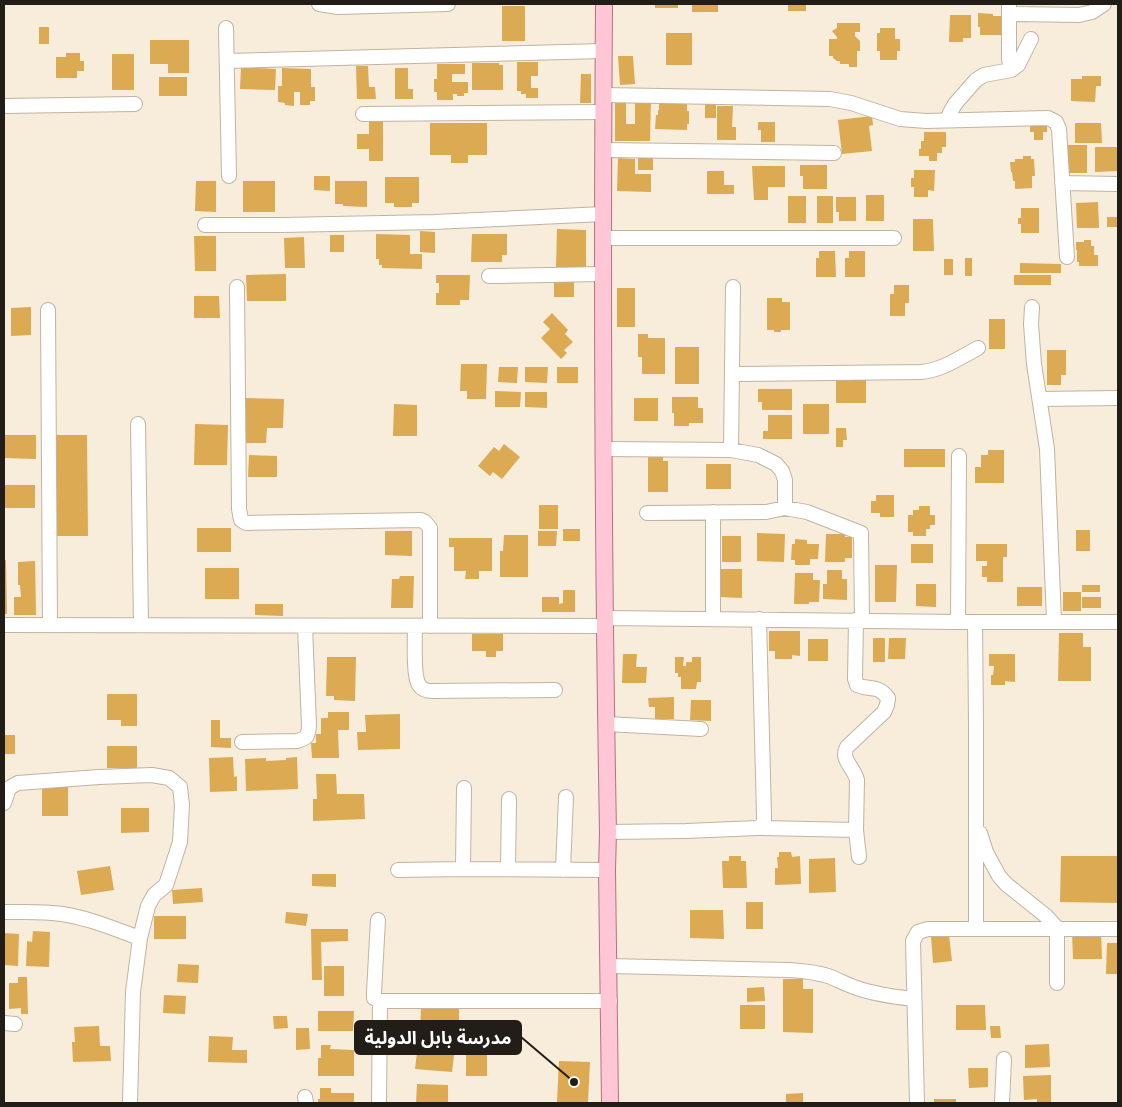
<svg xmlns="http://www.w3.org/2000/svg" width="1122" height="1107" font-family="Raleway,'Noto Sans Arabic',sans-serif">
  <style>
    .building { fill: #dbaa53 }
    .lines { fill: none; stroke-linecap: round; stroke-linejoin: round }
    .minor-casing { stroke: #bfb4a2; stroke-width: 16 }
    .major-casing { stroke: #b27282; stroke-width: 18 }
    .minor { stroke: #fff; stroke-width: 14 }
    .major { stroke: #ffc6d6; stroke-width: 16 }
    .leader { fill: none; stroke: #221d17; stroke-width: 2 }
    .callout-dot { fill: #221d17; stroke: #fffaf3; stroke-width: 2 }
    .callout { fill: #221d17; stroke: #221d17; stroke-width: 2 }
    .callout-label { font-size: 18px; text-anchor: middle; font-weight: bold; fill: #fff }
  </style>
  <rect width="100%" height="100%" fill="#f8ecda"/>
  <path class="building" d="M655 4H678V8H655Z
    M692 4H718V12H692Z
    M788 4H806V11H788Z
    M502 6H525V41H502Z
    M978 13 993 14V16H1001V35H980V27H978Z
    M950 15H971V38H963V42H949Z
    M837 23H860V32H855V36L860 41V51H857V67H849V64H840V61H837L833 58V56H829V39H837V37L832 31 837 28Z
    M39 27H49V44H39Z
    M880 28H895V39H900V51H897V60H880V51H877V33H880Z
    M666 33H692V65H666Z
    M150 40H189V73H168V64H150Z
    M66 53H80V61H84V71H77V78H56V57H66Z
    M112 54H134V90H112Z
    M618 56H633L635 84 620 85Z
    M517 62H538V76H531V88H538V98H526V94H521V91H517Z
    M472 63H499V65H503V90H472Z
    M437 64H465V74H452V82H468V93H464V96H457V94H453V100H437V92H434V79H437Z
    M356 66H368L369 87H375L376 99H357Z
    M241 67 276 69 275 90 240 89Z
    M282 68 311 69V87H315V101H310V105H300V92H294V106L285 105V103L278 102V86H282Z
    M395 68H408V89H413V99H395Z
    M581 74H591V103H580Z
    M1082 76H1101V86H1096L1095 102 1071 101V79H1082Z
    M159 77H187V96H159Z
    M615 99H626V124H635V99H651L650 141H615Z
    M659 101 673 102V104H687V111H689V124H687V130L655 129 656 115H658V110H659Z
    M705 103 716 104V118H705Z
    M717 106H733L732 127H736V140H717Z
    M872 116 873 125 869 126 872 151 842 154 838 120Z
    M369 118H383V161H369V149H357V134H369Z
    M758 122H775V142H761V130H758Z
    M1030 122H1047V132H1043V140H1034V132H1030Z
    M430 123H487V155H468V163H451V155H430Z
    M1075 123H1101L1102 143H1075Z
    M924 132H946V147H942V153H937V161H929V156H919V149H921V141H924Z
    M1067 145H1087V173H1067Z
    M1095 147H1118V171L1095 172Z
    M638 156H653V170H638Z
    M1023 156H1031V159H1034L1035 176H1032V188L1015 189V181H1013L1012 172H1011L1010 162H1015V159H1023Z
    M618 158 635 159V174H651V192L617 191Z
    M800 165H827V189H803V176H800Z
    M752 166H785V187H768V200H754Z
    M914 170H935L934 191 928 190V197H914V187H911V178H914Z
    M707 171H724V185H734V194H707Z
    M314 176H330V191L314 190Z
    M385 177H419V203H412V207H394V203H385Z
    M196 181H216V212L195 211Z
    M243 181H275V212H243Z
    M335 181H367V207L343 206V204H335Z
    M866 195H884V221H866Z
    M788 196H806V223H788Z
    M817 196H833V223H817Z
    M836 197H856V221H839V212H836Z
    M1098 202 1099 228H1077L1076 203Z
    M1021 208H1039V233H1021V224H1018V218H1021Z
    M1107 217H1118V227H1107Z
    M913 219H933L934 251H913Z
    M557 229 586 230V268H556Z
    M420 231 435 232V253L420 252Z
    M376 234 410 235V254H422V269L382 268V265H379V259H376Z
    M472 234H507V255H502V262H471Z
    M330 235H344V252H330Z
    M194 236H216V271H195Z
    M304 237 305 268H285L284 238Z
    M1084 240H1091V246H1094V255H1098V266H1079V262H1077V250H1076V242H1084Z
    M819 251H835L836 277H816V258H819Z
    M849 251H865V277H845V258H849Z
    M965 258H972V276H965Z
    M944 259H953V275H944Z
    M1020 263 1061 264V273H1020Z
    M286 274V301H247L246 275Z
    M436 275H470L469 300H460V305H436V293H439V283H436Z
    M1014 275H1051V285H1014Z
    M554 279H574V297H554Z
    M894 285H909V303H905V316H890V294H894Z
    M617 288H635V327H617Z
    M194 296H219L220 318H194Z
    M767 298H782V302H790V330H781V332H774V330H767Z
    M31 307V335L11 336V308Z
    M552 313 568 330 565 334 573 342 564 350 567 353 561 359 541 338 550 329 543 322Z
    M989 319H1005V349H989Z
    M638 334H648V338H665V374H642V357H638Z
    M675 347H699V384H675Z
    M1047 350H1066V375H1061V385H1047Z
    M461 364H487L486 399H467V391H460Z
    M499 367H518L517 383 498 382Z
    M525 367H548L547 383 525 382Z
    M557 367H578V383H557Z
    M836 380H866V403H836Z
    M758 389H792V410H762V402H758Z
    M495 391 521 392 520 407H495Z
    M525 392H547V408L525 407Z
    M672 397H698V408H703V423H689V426H674V413H672Z
    M244 398 284 399 283 428H267L266 443H243Z
    M634 398H658V421H634Z
    M394 404 417 405V436H393Z
    M803 404H829V434H803Z
    M768 415H792V439H763V431H768Z
    M195 424 228 425 227 465H194Z
    M836 428H846L847 440H843V447H836Z
    M5 435H36V459L4 458Z
    M53 435H87L88 536H54Z
    M504 444 520 457 502 479 493 472 490 476 478 466 494 447 499 451Z
    M904 449H945V467H904Z
    M988 450H1004V483H975V467H981V455H988Z
    M249 455 277 456V477H248Z
    M648 456H663V461H668V492H648Z
    M706 464H731V489H706Z
    M4 485H35V508H4Z
    M876 495H894V517H880V513H871V501H876Z
    M539 505H558V529H539Z
    M919 506H930V515H935V525H930V529H926V536H913V532H908V515H913V510H919Z
    M197 528H231V552H197Z
    M563 529H580V541H563Z
    M1076 530H1090V551H1076Z
    M385 531H412V556L385 555Z
    M538 531H557L556 546H538Z
    M757 533 785 534 784 562 757 561Z
    M826 534H845V537H852V558H845V562H825Z
    M504 535H528V577H500V551H503Z
    M722 536H741V562H722Z
    M449 538H492V571H479V579H465L466 571H454V547H449Z
    M795 539 807 540V544H819L818 559H810V565H795V560H791L792 544H795Z
    M911 544H933V563H911Z
    M976 544H1007V557H1003V582H987V577H982V566H987V561H976Z
    M4 560H6L7 614H4Z
    M35 561 36 615H14V597H21L20 585H18V562Z
    M875 565H897L896 602H875Z
    M205 568H239V599H205Z
    M719 569H742V598L718 597Z
    M827 570H842V579H847V600L823 599V584H827Z
    M795 573H813V580H820L819 602H809V604H794Z
    M400 576H414L413 608H391L392 579H399Z
    M916 584H936V607L916 606Z
    M1082 585H1100V592H1082Z
    M1017 587H1042V606H1017Z
    M563 590H575V612H542V597H559V604L563 603Z
    M1063 592H1081V611H1063Z
    M1082 597H1101V608H1082Z
    M255 604H283V616L255 615Z
    M769 631H800V656L792 655V659H775V651H769Z
    M1059 633H1083V647H1091V681H1058Z
    M472 634H503V651H496V657H486V651H472Z
    M873 638H885V662H873Z
    M889 638H906L905 659H888Z
    M808 639H828V661H808Z
    M623 654H637L636 667H647L646 683H622Z
    M989 654H1015V682L1005 681V685H991V675H993L994 666H989Z
    M327 657H356L355 701 334 700V696H326Z
    M675 657H684L683 666H686V662H692V657H701V682H697L696 689H681V677H678V673H675Z
    M107 694H137V726H121V720H107Z
    M674 697V719H655V707H649L648 698Z
    M691 700H711V721L690 720Z
    M328 712H349V730H338L339 758H312L311 743H316V734H321V718H328Z
    M400 714V749L358 750 357 732H366L365 715Z
    M211 720H220V738H231V748L211 747Z
    M4 735H15V754H4Z
    M107 746H137V768H107Z
    M233 757 234 777 237 776V791L210 792 209 758Z
    M297 757 298 789 246 791 245 759 266 758V761L286 760V758Z
    M316 774H336L337 794H364L365 819 313 821V799H317Z
    M42 786 68 787V816H42Z
    M121 808H149V832L121 833Z
    M779 852H791L792 857 800 856 801 884 775 885V868H778L777 857H779Z
    M729 856H741V861H746L747 888H723L722 861H729Z
    M1061 856H1118V903L1060 902Z
    M835 858 836 892 809 893V859Z
    M110 866 114 890 81 895 77 871Z
    M312 874H336V887L312 886Z
    M202 888 203 902 173 904 172 890Z
    M746 902H763V929H746Z
    M690 910H723L724 939 690 938Z
    M286 912 308 914 306 926 285 923Z
    M154 916H186V939H154Z
    M311 929H348V941L321 942 322 980H312Z
    M33 931 50 932 49 967 26 966 27 941 32 942Z
    M1072 932H1101L1102 959H1073Z
    M4 933 19 934 18 966 4 965Z
    M949 935 952 961 933 963 931 936Z
    M1107 943H1118V974H1106Z
    M178 964 199 965 198 983 177 982Z
    M324 966H344V996H324Z
    M18 977H27L28 1014H21V1008L9 1009V983H18Z
    M783 979H803V989H813V1033L783 1032Z
    M764 987 765 1001 747 1002V988Z
    M164 995 186 996 185 1014 163 1013Z
    M740 1005H765V1029H740Z
    M956 1005H985L986 1030H956Z
    M421 1008 459 1009V1033L420 1032Z
    M318 1011H354L353 1031H318Z
    M273 1016H287L288 1028 274 1029Z
    M99 1026 100 1046H110L111 1061 73 1062 72 1042H75L74 1027Z
    M990 1026H1000L1001 1038H991Z
    M296 1028H309L310 1049 296 1050Z
    M209 1036 233 1037 232 1050H247V1063L208 1062Z
    M418 1044 455 1047 452 1072 415 1069Z
    M1049 1044 1050 1067 1025 1068V1045Z
    M321 1045H331L330 1049 354 1050V1076H318V1058H321Z
    M466 1046H487V1076H466Z
    M559 1061 590 1062 588 1102H557Z
    M968 1068H988V1087L969 1088Z
    M1051 1075V1103H1037V1099L1024 1100 1023 1076Z
    M417 1084 448 1085V1103H416Z
    M320 1088H331V1093H354V1103H318V1099H320Z
    M803 1093V1103H786V1094Z
    M934 1099H956V1103H934Z"/>
  <g class="lines">
    <defs>
      <path id="minor" d="M319 4 338 7 448 4
        M1009 4V59L1011 70
        M1009 14 1079 15 1092 12 1104 4
        M226 28 229 176
        M227 61 603 51
        M603 95 830 99 851 103 900 119 926 121 1048 118 1056 122 1059 129 1067 257
        M4 106 135 104
        M363 114 603 112
        M948 120 950 113 955 104 976 80 984 75 1011 70 1018 65 1031 39
        M603 150 834 153
        M1062 183 1118 184
        M205 225H282L434 222 603 214
        M603 238H894
        M489 276 602 274
        M237 287 239 509 241 520 246 523 421 520 425 522 430 528V626
        M1032 307 1031 324 1034 364 1047 449 1054 621
        M48 310 50 625
        M732 374 921 372C943 370 959 358 978 348
        M1040 399 1118 398
        M138 424 141 625
        M603 449 731 450 758 455 776 464 782 471 785 480V508
        M731 450 733 287
        M713 512V618
        M647 513 766 512 785 508 807 512 861 533 862 620
        M605 618 958 622H1118
        M856 620 855 679 857 685C871 691 877 684 888 698L887 705 884 712 847 747C840 760 854 767 857 780L856 830 859 857
        M958 622 959 456
        M975 622 976 724V929
        M4 625 605 626
        M415 626C415 639 413 676 419 685 422 690 427 691 432 691L555 690
        M606 724 701 729
        M242 742 297 741C307 738 308 737 309 726L305 626
        M4 803 9 788 18 783 99 777 152 775 169 778 180 787 182 805 180 842 166 885 154 895 148 906 140 938 133 992 130 1103
        M758 828 856 830
        M608 832 686 831 758 828 764 823V815L759 619
        M980 833 986 852 999 876 1006 884 1046 916 1057 928V983
        M463 869 464 788
        M508 869 509 799
        M398 870 463 869 607 870
        M563 870 566 797
        M4 912C23 912 43 911 62 914 89 918 114 929 140 938
        M378 920 374 992V998L380 1001H610
        M609 966 790 970C803 971 816 972 828 976 837 979 845 984 854 987 873 994 894 997 914 999
        M4 1023 15 1024
        M305 1097 306 1103
        M379 1103 380 1001
        M917 1103 913 941 918 932 928 929H1118
        M1002 1103 1004 1059"/>
      <path id="major" d="M604 4C602 280 603 556 608 832L607 870 610 1103"/>
    </defs>
    <use href="#minor" class="minor-casing"/>
    <use href="#major" class="major-casing"/>
    <use href="#minor" class="minor"/>
    <use href="#major" class="major"/>
  </g>
  <path class="leader" d="M574 1082L521 1037"/>
  <circle class="callout-dot" cx="574" cy="1082" r="5"/>
  <rect class="callout" x="355" y="1021" width="166" height="33" rx="5"/>
  <g class="callout-label">
    <text x="438" y="1044">مدرسة بابل الدولية</text>
  </g>
  <rect width="1122" height="1107" fill="none" stroke="#221d17" stroke-width="10"/>
</svg>
